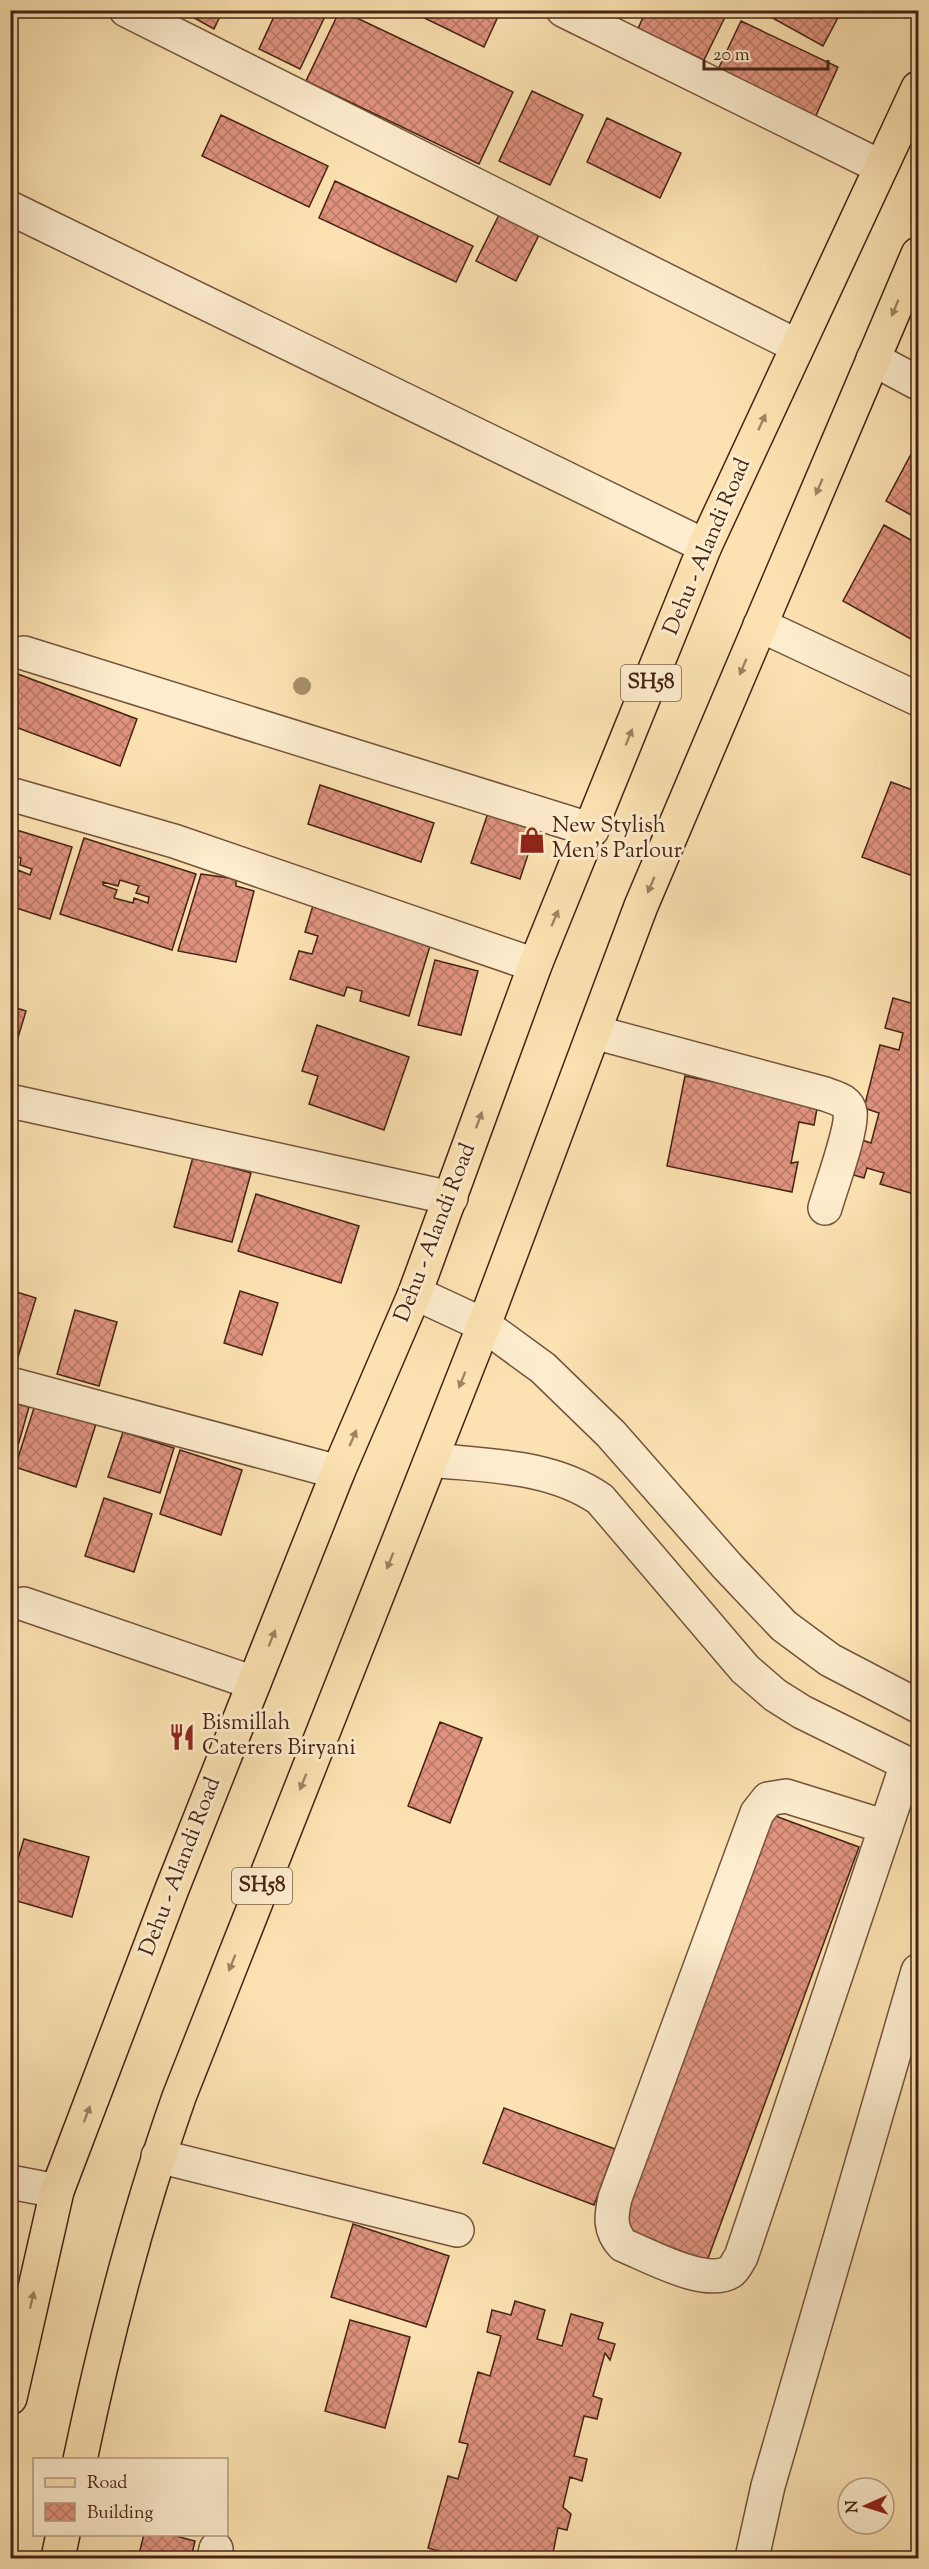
<svg xmlns="http://www.w3.org/2000/svg" width="929" height="2569" font-family="'Sorts Mill Goudy',serif">
  <style>
    .building { fill: url(#building-cross-hatch); stroke: #462314; stroke-width: 1.5; fill-rule: evenodd }
    .lines { fill: none; stroke-linecap: round; stroke-linejoin: round }
    .minor-casing { stroke: #74533c; stroke-width: 36 }
    .major-casing { stroke: #462314; stroke-width: 36 }
    .minor { stroke: #fdeccd; stroke-width: 33 }
    .major { stroke: #fce2b2; stroke-width: 33 }
    .tree { fill: #a88f6c }
    .oneway { fill: #a18263 }
    .labels { text-anchor: middle; dominant-baseline: central; stroke-width: 6; stroke-linejoin: round; paint-order: stroke }
    .shield { fill: #fdeccd; stroke: #7d5f4c; stroke-width: 1.5 }
    .shield-label { font-size: 21px; font-weight: bold; fill: #462314 }
    .street-label { font-size: 22px; fill: #462314; stroke: #fdeccd }
    .poi-label { font-size: 22px; fill: #462314; stroke: #fdeccd; text-anchor: start }
  </style>
  <defs>
    <pattern id="building-cross-hatch" width="8" height="8" patternUnits="userSpaceOnUse" patternTransform="scale(1.5)"><rect width="8" height="8" fill="#e0937f"/><path d="M0 0l8 8M0 8l8-8" fill="none" stroke="#b77867"/></pattern>
  </defs>
  <rect width="100%" height="100%" fill="#fce2b2"/>
  <filter id="stains"><feTurbulence type="fractalNoise" baseFrequency=".00333" numOctaves="4"/><feColorMatrix values="0 0 0 0 .2 0 0 0 0 .09 0 0 0 0 .02 0 0 0 .5 -.17"/></filter>
  <radialGradient id="worn" r=".72"><stop offset=".6" stop-color="#630" stop-opacity="0"/><stop offset="1" stop-color="#630" stop-opacity=".3"/></radialGradient>
  <path class="building" d="M180 10H223L214 29Z
    M277 10H328L300 69 259 49Z
    M340 10 513 92 479 164 306 81Z
    M408 10H501L484 47Z
    M646 10H727L728 11 704 60 638 29Z
    M758 10H842L823 46Z
    M741 21 838 67 813 122 715 76Z
    M532 91 583 115 550 185 499 161Z
    M221 115 328 166 309 207 202 156Z
    M607 118 681 153 660 198 587 162Z
    M335 181 473 246 456 282 319 218Z
    M505 203 545 223 516 281 476 261Z
    M918 441V519L886 501Z
    M884 525 918 544V643L843 601Z
    M10 671 137 719 120 766 10 725Z
    M891 782 918 792V878L862 857Z
    M320 785 434 823 421 862 308 824Z
    M488 813 536 830 520 879 471 863Z
    M10 828 72 847 50 919 10 906V874L16 875 18 870 30 875 32 869 20 865 21 858 10 855Z
    M84 838 196 874 172 950 60 914ZM120 880 139 886 136 893 149 897 148 903 134 898 133 903 114 898 117 890 103 885V882L118 886Z
    M201 874 236 879V886L254 891 236 962 178 951Z
    M315 899 433 936 409 1016 360 1001 362 991 347 987 344 996 290 979 299 951 312 954 318 936 305 932Z
    M435 960 478 971 461 1035 418 1025Z
    M893 998 918 1005V1186L916 1185 914 1194 880 1184 884 1173 867 1168 864 1178 847 1173 856 1138 871 1143 879 1113 864 1108 880 1045 899 1050 903 1033 885 1028Z
    M10 1006 26 1011 10 1064Z
    M317 1025 409 1057 384 1130 309 1104 318 1076 302 1071Z
    M685 1076 818 1103 814 1125 799 1122 791 1163 798 1162 792 1192 667 1166Z
    M193 1157 251 1173 232 1242 174 1227Z
    M256 1194 359 1226 341 1283 238 1251Z
    M10 1290 36 1298 11 1380 10 1379Z
    M240 1291 278 1303 262 1355 224 1343Z
    M75 1310 117 1322 99 1386 57 1374Z
    M10 1402 29 1407 11 1470 10 1469Z
    M35 1405 96 1424 76 1487 15 1467Z
    M123 1432 174 1448 160 1493 108 1477Z
    M180 1450 242 1470 221 1535 160 1514Z
    M104 1498 152 1514 134 1572 85 1556Z
    M440 1722 482 1738 450 1823 408 1806Z
    M770 1814 859 1847 707 2261 618 2228Z
    M24 1839 89 1857 72 1917 10 1899V1885Z
    M504 2108 615 2149 594 2205 483 2163Z
    M353 2224 449 2256 426 2327 331 2297Z
    M515 2301 545 2310 537 2339 562 2346 571 2314 603 2323 598 2339 615 2344 610 2360 605 2353 593 2396 602 2399 597 2419 584 2416 574 2456 587 2459 582 2481 570 2477 563 2507 571 2514 567 2530 558 2528 552 2558H441L442 2552 428 2548 448 2476 458 2479 468 2444 459 2442 478 2372 490 2376 501 2336 487 2332 492 2310 511 2315Z
    M350 2320 410 2337 385 2428 325 2411Z
    M144 2534H168L195 2541 191 2558H138Z"/>
  <g class="lines">
    <defs>
      <path id="minor" d="M126 10 797 346
        M563 10 881 167
        M10 208 705 546
        M873 359 918 383
        M760 625 918 699
        M24 653 592 830
        M10 794 174 841 535 965
        M594 1032 825 1094C835 1098 848 1100 850 1112 853 1128 830 1190 825 1208
        M10 1101 451 1198
        M415 1293 484 1325 543 1368 611 1434 728 1567 784 1626 830 1660 918 1706
        M10 1384 338 1472
        M431 1460C488 1466 551 1465 600 1499L745 1669 775 1695 802 1712 918 1769
        M24 1604 254 1683
        M886 1827 786 1796 768 1799 757 1813 615 2198C611 2216 609 2230 623 2245 648 2255 705 2287 730 2272 735 2269 738 2261 741 2257L907 1764
        M158 2156 457 2230
        M10 2182 57 2191
        M214 2558 216 2549
        M752 2558 768 2486 918 1971"/>
      <path id="major" d="M10 2398 57 2191 172 1889 338 1472 415 1293 535 965 705 546 918 88
        M80 2460C106 2336 137 2216 179 2097L484 1325 641 906 918 254
        M58 2558 63 2534"/>
    </defs>
    <use href="#minor" class="minor-casing"/>
    <use href="#major" class="major-casing"/>
    <use href="#minor" class="minor"/>
    <use href="#major" class="major"/>
  </g>
  <circle class="tree" cx="302" cy="686" r="9"/>
  <defs><path id="oneway-solid" d="M-6-.8H1V-3.2L6.5 0L1 3.2V.8H-6Z" transform="scale(1.5)"/></defs>
  <g class="oneway">
    <use href="#oneway-solid" transform="translate(895 308) rotate(113)"/>
    <use href="#oneway-solid" transform="translate(762 422) rotate(-65)"/>
    <use href="#oneway-solid" transform="translate(819 487) rotate(113)"/>
    <use href="#oneway-solid" transform="translate(743 667) rotate(113)"/>
    <use href="#oneway-solid" transform="translate(629 737) rotate(-68)"/>
    <use href="#oneway-solid" transform="translate(651 885) rotate(113)"/>
    <use href="#oneway-solid" transform="translate(555 918) rotate(-67)"/>
    <use href="#oneway-solid" transform="translate(479 1120) rotate(-70)"/>
    <use href="#oneway-solid" transform="translate(462 1380) rotate(112)"/>
    <use href="#oneway-solid" transform="translate(353 1438) rotate(-67)"/>
    <use href="#oneway-solid" transform="translate(390 1561) rotate(112)"/>
    <use href="#oneway-solid" transform="translate(272 1638) rotate(-68)"/>
    <use href="#oneway-solid" transform="translate(303 1782) rotate(112)"/>
    <use href="#oneway-solid" transform="translate(232 1963) rotate(112)"/>
    <use href="#oneway-solid" transform="translate(87 2114) rotate(-69)"/>
    <use href="#oneway-solid" transform="translate(32 2300) rotate(-77)"/>
  </g>
  <defs>
    <symbol id="shop-bare" viewBox="-9 -9 18 18"><path d="M-5-2.5h2.3a2.7 3.5 0 0 1 5.4 0H5L5.5 6h-11ZM-1.5-2.5h3a1.5 2.3 0 0 0-3 0Z" fill="#8f2418" stroke="#fdeccd" stroke-width="2.5" paint-order="stroke"/></symbol>
    <symbol id="restaurant-bare" viewBox="-9 -9 18 18"><path d="M-5-6h1v4h1v-4h1v4h1v-4h1v5L-1.5 .5V6h-2V.5L-5-1ZM5-6V6H3V1.5H1.5Q1.5-4 5-6Z" fill="#8f2418" stroke="#fdeccd" stroke-width="2.5" paint-order="stroke"/></symbol>
  </defs>
  <g fill-rule="evenodd">
    <use href="#shop-bare" x="513" y="821" width="38" height="38"/>
    <use href="#restaurant-bare" x="163" y="1718" width="38" height="38"/>
  </g>
  <g class="labels">
    <g class="shield">
      <rect x="621" y="665" width="60" height="36" rx="4.5"/>
      <rect x="232" y="1868" width="60" height="36" rx="4.5"/>
    </g>
    <g class="shield-label">
      <text x="651" y="683">SH58</text>
      <text x="262" y="1886">SH58</text>
    </g>
    <g class="street-label">
      <text transform="translate(708 547) rotate(-67)">Dehu - Alandi Road</text>
      <text transform="translate(436 1233) rotate(-69)">Dehu - Alandi Road</text>
      <text transform="translate(181 1867) rotate(-69)">Dehu - Alandi Road</text>
    </g>
    <g class="poi-label">
      <text x="552" y="827">New Stylish<tspan x="552" dy="25">Men's Parlour</tspan></text>
      <text x="202" y="1724">Bismillah<tspan x="202" dy="25">Caterers Biryani</tspan></text>
    </g>
  </g>
  <rect width="929" height="2569" fill="none" stroke="#fce2b2" stroke-width="36"/>
  <rect x="12" y="12" width="905" height="2545" fill="none" stroke="#462314" stroke-width="3"/>
  <rect x="18" y="18" width="893" height="2533" fill="none" stroke="#462314" stroke-width="1.5"/>
  <rect x="33" y="2458" width="195" height="78" fill="#fdeccd" stroke="#b49c83" stroke-width="1.5"/>
  <rect x="45" y="2478" width="30" height="9" fill="#fce2b2" stroke="#b49c83" stroke-width="1.5"/>
  <text x="87" y="2488" font-size="18" fill="#462314">Road</text>
  <rect x="45" y="2503" width="30" height="18" fill="url(#building-cross-hatch)" stroke="#b49c83" stroke-width="1.5"/>
  <text x="87" y="2518" font-size="18" fill="#462314">Building</text>
  <g transform="translate(866 2506) rotate(267)"><circle r="28" fill="#fdeccd" stroke="#b49c83" stroke-width="1.5"/>
  <path d="M0-4.5L10 22L0 15L-10 22Z" fill="#8f2418"/>
  <text y="-9" font-size="16" font-weight="bold" text-anchor="middle" fill="#462314">N</text>
  </g>
  <path d="M704 60v9h124v-9" fill="none" stroke="#462314" stroke-width="3"/>
  <text x="713" y="60" font-size="18" fill="#462314" stroke="#fdeccd" stroke-width="4.5" paint-order="stroke">20 m</text>
  <rect width="100%" height="100%" filter="url(#stains)"/>
  <rect width="100%" height="100%" fill="url(#worn)"/>
</svg>
